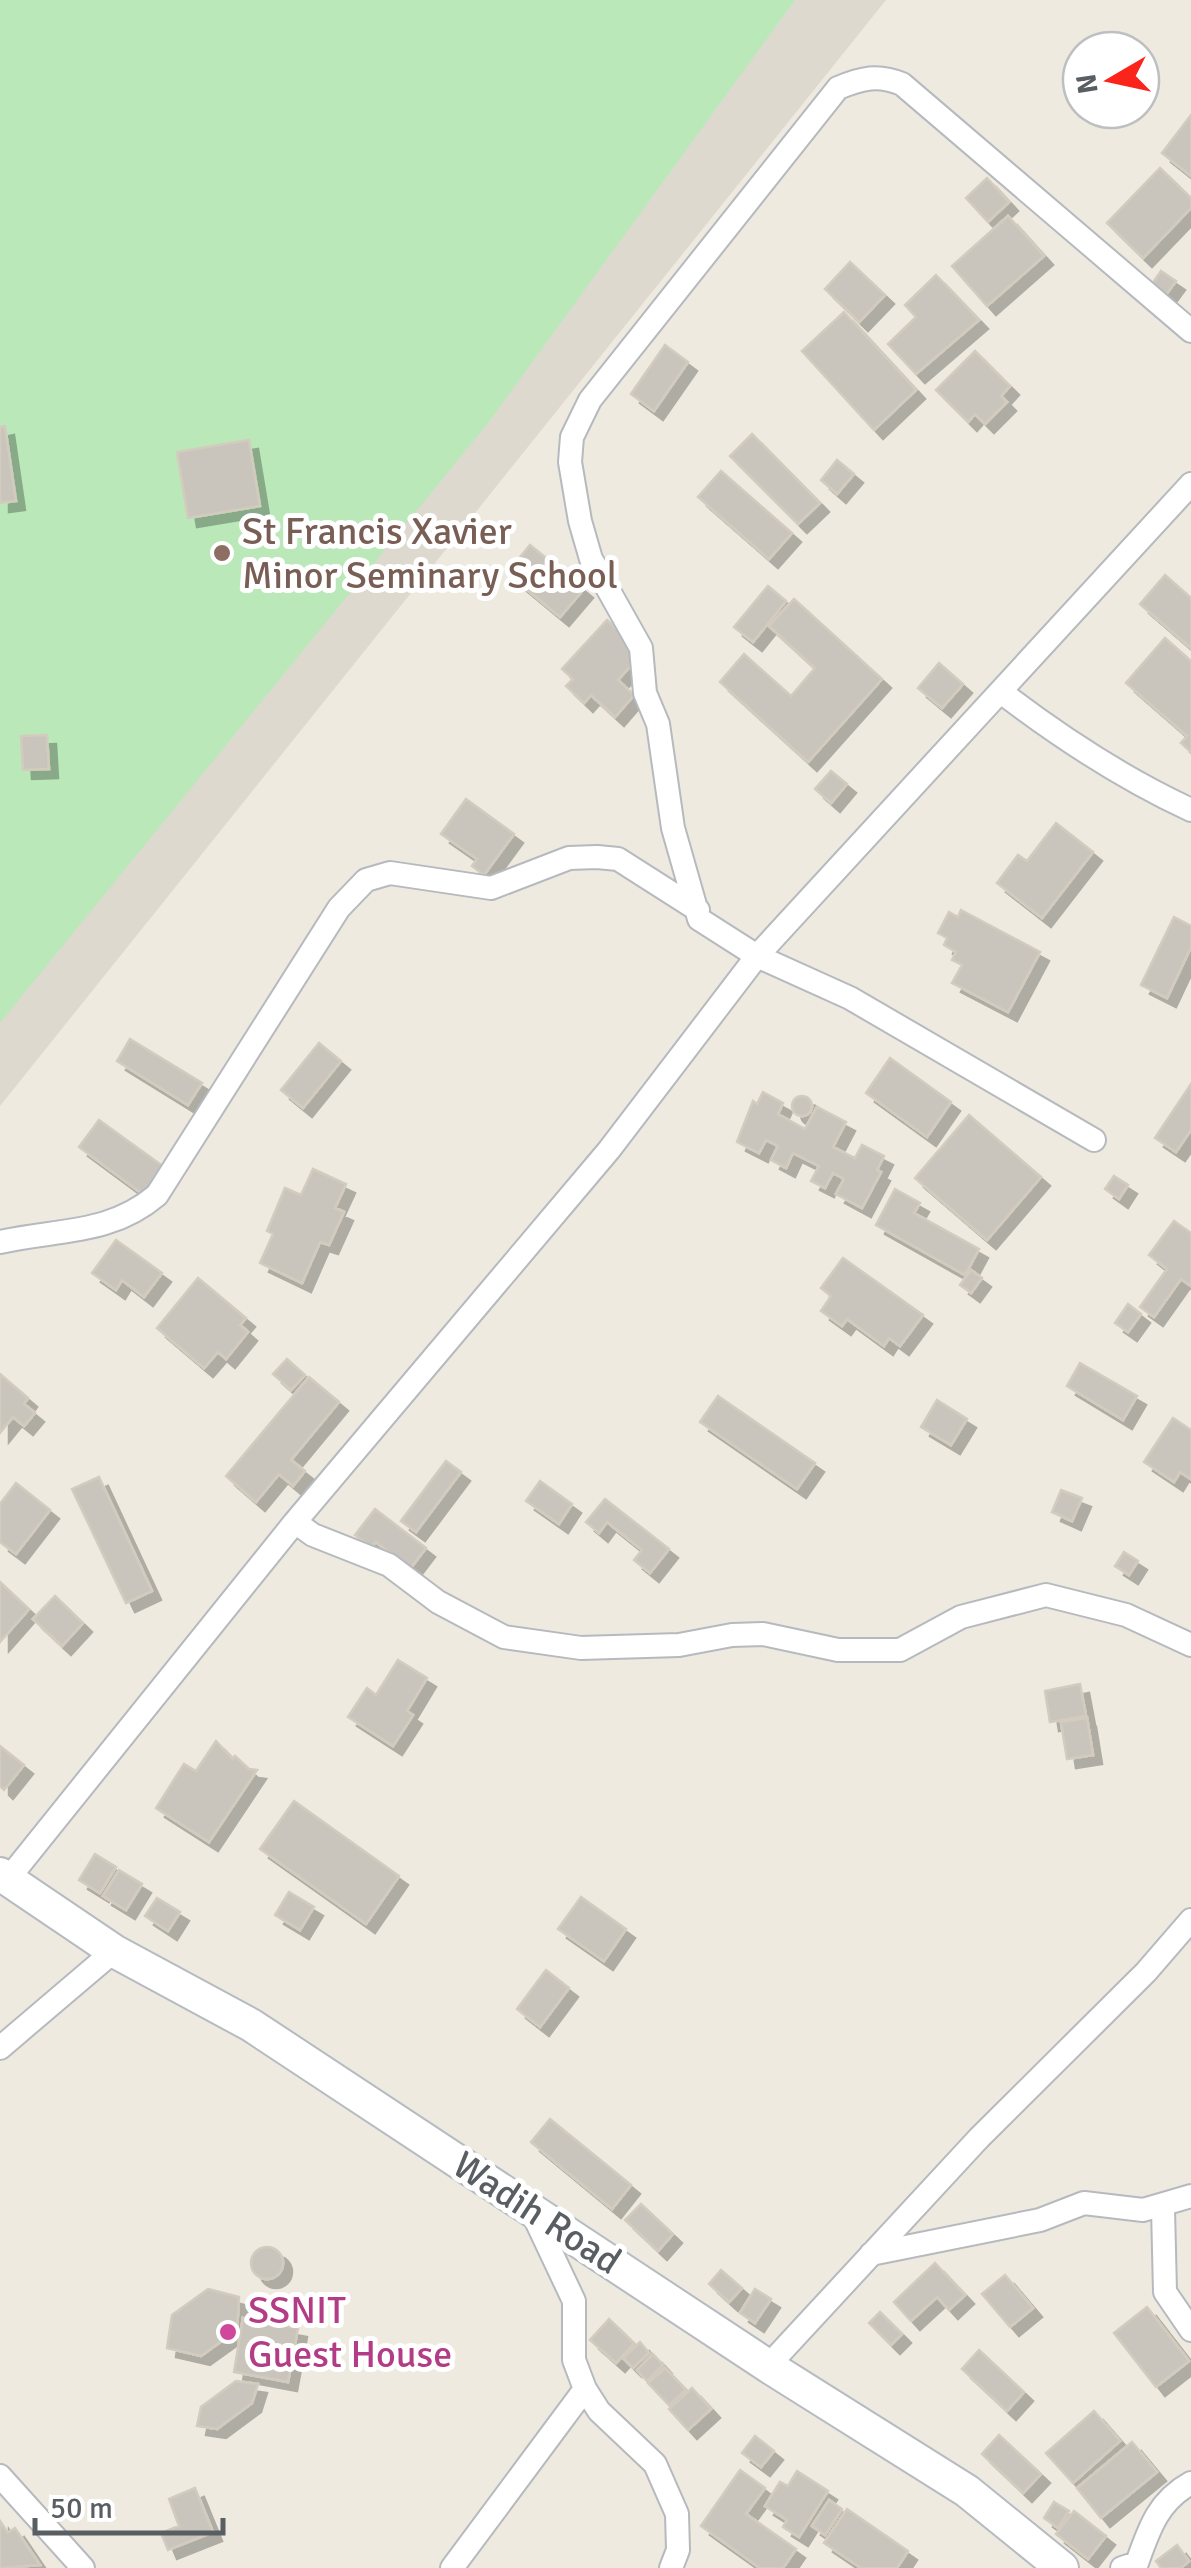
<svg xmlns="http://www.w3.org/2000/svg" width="1191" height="2568" font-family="Signika,sans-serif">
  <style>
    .education { fill: #ddd9cf }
    .green { fill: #bbe8b9 }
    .building { fill: #c9c5bd; stroke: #d3ccbe; stroke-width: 2.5; filter: url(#shadow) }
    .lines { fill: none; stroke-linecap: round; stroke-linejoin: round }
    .street-casing { stroke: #b6b9be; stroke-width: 26 }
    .secondary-casing { stroke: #b6bbc1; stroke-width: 36 }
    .street { stroke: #fff; stroke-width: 22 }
    .secondary { stroke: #fff; stroke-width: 32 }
    .education-dot { fill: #8d6e63; stroke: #fff; stroke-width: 4 }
    .hotel-dot { fill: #d1479c; stroke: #fff; stroke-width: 4 }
    .labels { text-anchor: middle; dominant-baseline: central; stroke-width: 10; stroke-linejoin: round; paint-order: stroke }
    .education-label { font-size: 38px; fill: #785e54; stroke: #fff; text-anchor: start }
    .street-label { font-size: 38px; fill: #595e63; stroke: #fff }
    .hotel-label { font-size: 38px; fill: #b23c85; stroke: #fff; text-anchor: start }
  </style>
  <defs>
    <filter id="shadow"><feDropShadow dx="9" dy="9" stdDeviation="0" flood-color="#0004"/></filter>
  </defs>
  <rect width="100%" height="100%" fill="#eeeae0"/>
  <path class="education" d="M0 0H886L0 1106Z"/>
  <path class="green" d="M0 0H795L488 423 0 1023Z"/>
  <path class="building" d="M1191 115V176L1162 153Z
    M1160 168 1191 198V208L1143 258 1107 223Z
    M987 178 1009 202 988 222 966 198Z
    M1008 216 1044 256 987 306 952 266Z
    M850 262 885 295 859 322 825 289Z
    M1161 271 1176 281 1162 300 1148 290Z
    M936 275 979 320 916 374 888 344 916 317 905 305Z
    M844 312 916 390 874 430 802 351Z
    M665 345 688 362 654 411 631 394Z
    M975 351 1010 386 1001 396 1007 402 985 424 975 414 968 422 936 390Z
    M5 426 16 501 0 503V427Z
    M752 434 820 503 798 524 730 456Z
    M249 440 260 506 188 518 177 452Z
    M837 460 854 474 837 494 821 480Z
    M721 471 792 533 769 559 698 497Z
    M530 545 584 589 560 617 507 573Z
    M1165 575 1191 598V648L1140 604Z
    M768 586 786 601 753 642 734 627Z
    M794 599 882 679 808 762 720 682 744 654 791 696 815 668 769 626Z
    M607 620 638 648 636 660 618 680 634 695 615 717 591 695 584 703 566 686 573 679 562 669Z
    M1165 638 1191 661V752L1181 743 1187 736 1126 683Z
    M939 663 963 684 942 708 918 688Z
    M47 735 49 769 23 770 21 736Z
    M831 771 847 784 831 803 815 789Z
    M466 799 514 834 484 875 472 866 477 859 441 834Z
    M1056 823 1093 852 1042 918 997 883 1018 855 1027 861Z
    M961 910 1040 952 1008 1012 952 983 962 965 952 960 956 952 944 945 947 938 938 933 949 912 958 917Z
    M1174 917 1191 926V947L1167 998 1141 985Z
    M130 1039 202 1083 188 1105 117 1061Z
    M319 1043 341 1061 303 1108 281 1090Z
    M890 1058 951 1102 927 1137 866 1093Z
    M1191 1084V1130L1176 1152 1155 1138Z
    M763 1092 783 1103 778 1114 805 1129 817 1107 846 1122 833 1147 855 1158 862 1145 884 1156 877 1170 881 1172 862 1208 836 1194 844 1179 833 1173 825 1188 811 1181 819 1166 793 1153 786 1168 771 1160 778 1146 766 1140 759 1153 737 1142 753 1101 757 1104Z
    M792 1106a10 10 0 1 1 20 0a10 10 0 1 1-20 0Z
    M969 1115 1041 1177 987 1240 915 1178Z
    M99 1120 164 1167 144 1195 79 1147Z
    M313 1169 346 1184 335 1208 344 1212 329 1245 320 1242 302 1283 260 1263 273 1234 267 1231 285 1188 301 1195Z
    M1114 1176 1128 1185 1119 1199 1105 1189Z
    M895 1189 920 1203 914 1213 979 1249 965 1275 876 1225Z
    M1174 1221 1191 1233V1286L1181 1279 1154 1317 1140 1307 1167 1269 1149 1255Z
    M116 1240 162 1273 144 1297 122 1280 116 1290 92 1273Z
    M843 1258 923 1315 900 1346 889 1338 884 1346 847 1319 842 1326 821 1311 831 1296 821 1288Z
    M971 1270 982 1278 971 1293 960 1285Z
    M198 1278 246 1318 240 1325 248 1332 226 1359 218 1352 204 1368 157 1328Z
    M1128 1304 1141 1314 1128 1332 1115 1323Z
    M287 1359 305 1375 291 1390 273 1374Z
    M1080 1363 1137 1396 1123 1420 1067 1386Z
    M0 1374 28 1398 24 1404 35 1413 24 1426 13 1417 0 1433Z
    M309 1377 339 1402 291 1460 305 1471 293 1486 279 1474 256 1502 226 1476Z
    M718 1396 815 1463 797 1489 700 1422Z
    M937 1400 967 1419 951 1445 921 1427Z
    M1173 1418 1191 1430V1479L1180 1472 1174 1482 1144 1462Z
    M446 1461 461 1472 416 1532 401 1521Z
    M99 1477 152 1591 126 1603 72 1489Z
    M540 1481 572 1504 559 1524 526 1501Z
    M16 1483 50 1510 16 1554 0 1542V1504Z
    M1061 1490 1082 1498 1072 1521 1052 1512Z
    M605 1499 669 1549 650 1573 634 1560 642 1550 607 1522 599 1533 586 1522Z
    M375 1509 426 1548 410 1569 376 1542 371 1547 355 1535Z
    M1124 1552 1138 1561 1129 1575 1115 1566Z
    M0 1582 29 1609 0 1642Z
    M55 1596 83 1623 62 1646 33 1619Z
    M398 1660 427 1678 407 1711 413 1715 393 1746 348 1717 367 1688 376 1695Z
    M1080 1684 1086 1716 1050 1722 1045 1691Z
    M1087 1718 1093 1755 1067 1759 1061 1722Z
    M216 1741 233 1759 235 1756 249 1769 257 1770 209 1842 156 1808 184 1764 196 1771Z
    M0 1746 24 1765 4 1790 0 1786Z
    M294 1801 399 1876 366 1924 260 1849Z
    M95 1854 116 1867 100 1893 79 1880Z
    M119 1870 142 1884 126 1910 103 1896Z
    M289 1892 314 1907 300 1930 275 1915Z
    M581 1897 626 1929 604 1961 558 1929Z
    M157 1898 180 1912 168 1931 145 1916Z
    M546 1970 569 1988 540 2027 517 2009Z
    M550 2119 631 2185 612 2209 531 2142Z
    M641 2204 673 2234 658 2251 625 2220Z
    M251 2263a16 16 0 1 1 32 0a16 16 0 1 1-32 0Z
    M935 2263 965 2295 949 2310 937 2297 911 2321 894 2302Z
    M721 2270 742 2288 729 2302 709 2284Z
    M1005 2275 1033 2308 1010 2327 982 2294Z
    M208 2289 239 2297 237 2330 201 2356 167 2348 172 2315Z
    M755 2289 771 2299 755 2323 740 2313Z
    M1147 2307 1189 2361 1156 2387 1114 2333Z
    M880 2312 902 2334 891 2345 869 2323Z
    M243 2318 298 2328 288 2382 234 2372Z
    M609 2319 634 2343 616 2363 590 2340Z
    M640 2342 649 2353 633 2368 623 2358Z
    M979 2350 1024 2392 1007 2411 962 2369Z
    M653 2354 663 2365 647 2381 637 2370Z
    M665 2368 686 2390 669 2405 648 2383Z
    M236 2381 258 2384 252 2403 217 2429 197 2426 201 2407Z
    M692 2388 711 2409 688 2430 669 2409Z
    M1094 2411 1120 2441 1073 2483 1046 2453Z
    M999 2435 1041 2474 1023 2493 982 2454Z
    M755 2436 774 2451 761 2467 742 2453Z
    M1132 2442 1157 2472 1101 2518 1077 2488Z
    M740 2470 765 2488 746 2514 796 2549 783 2568H760L701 2526Z
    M797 2471 828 2491 799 2537 783 2527 787 2520 765 2506 780 2482 788 2486Z
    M195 2488 213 2532 168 2550 161 2533 179 2526 169 2499Z
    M829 2500 842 2509 825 2535 812 2526Z
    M1054 2502 1069 2511 1058 2528 1044 2518Z
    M847 2509 908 2551 897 2568H861L824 2543Z
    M1074 2511 1106 2536 1088 2559 1056 2534Z
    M0 2521 8 2533 15 2528 40 2565 0 2568Z
    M1177 2545 1189 2561 1181 2568H1161L1156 2561Z"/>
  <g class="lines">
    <defs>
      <path id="street" d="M1001 692C1061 738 1122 778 1191 810
        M1094 1140 850 998 757 956 699 919 673 828 658 724 645 693 641 648 591 559 580 521 570 462 572 437 590 400 838 88C862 78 878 74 902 84L1191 331
        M0 1242C58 1229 110 1235 157 1195L339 908 366 880 390 873 491 888 569 858 597 857 618 859 698 910
        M295 1522 313 1535 389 1565 438 1602 504 1637 581 1648 679 1645 732 1635 763 1634 838 1650H900L961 1617 1046 1595 1126 1615 1191 1645
        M8 1879 295 1522 609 1150 757 956 1191 484
        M0 2048 114 1951
        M1163 2208 1165 2292 1191 2330
        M531 2210 574 2301V2360L585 2389 599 2411 655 2464 677 2514 678 2550 671 2568
        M871 2254 1040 2220 1084 2203 1143 2210 1191 2196
        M768 2366 979 2138 1146 1972 1191 1920
        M0 2476 83 2568
        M452 2568 585 2389
        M1122 2568 1137 2563C1149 2529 1158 2501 1191 2483"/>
      <path id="secondary" d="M0 1874 114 1951 251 2025 768 2366 967 2491 1062 2568"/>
    </defs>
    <use href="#street" class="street-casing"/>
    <use href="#secondary" class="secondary-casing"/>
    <use href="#street" class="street"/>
    <use href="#secondary" class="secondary"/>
  </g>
  <circle class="education-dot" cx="222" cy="553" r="10"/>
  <circle class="hotel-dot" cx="228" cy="2332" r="10"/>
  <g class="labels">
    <g class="education-label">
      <text x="242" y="531">St Francis Xavier<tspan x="242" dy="44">Minor Seminary School</tspan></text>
    </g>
    <g class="street-label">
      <text transform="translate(537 2213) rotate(33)">Wadih Road</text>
    </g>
    <g class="hotel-label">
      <text x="248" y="2310">SSNIT<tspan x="248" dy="44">Guest House</tspan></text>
    </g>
  </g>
  <g transform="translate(1111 80) rotate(261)"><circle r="48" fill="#ffffff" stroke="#bdbfc1" stroke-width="2.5"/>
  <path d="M0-8L18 38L0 25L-18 38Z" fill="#fa241a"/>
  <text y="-15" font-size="28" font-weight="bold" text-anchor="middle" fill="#595e63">N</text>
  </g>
  <path d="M35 2518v15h188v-15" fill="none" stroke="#595e63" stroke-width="5"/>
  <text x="50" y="2518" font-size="30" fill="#595e63" stroke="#ffffff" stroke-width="8" paint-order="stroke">50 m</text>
</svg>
